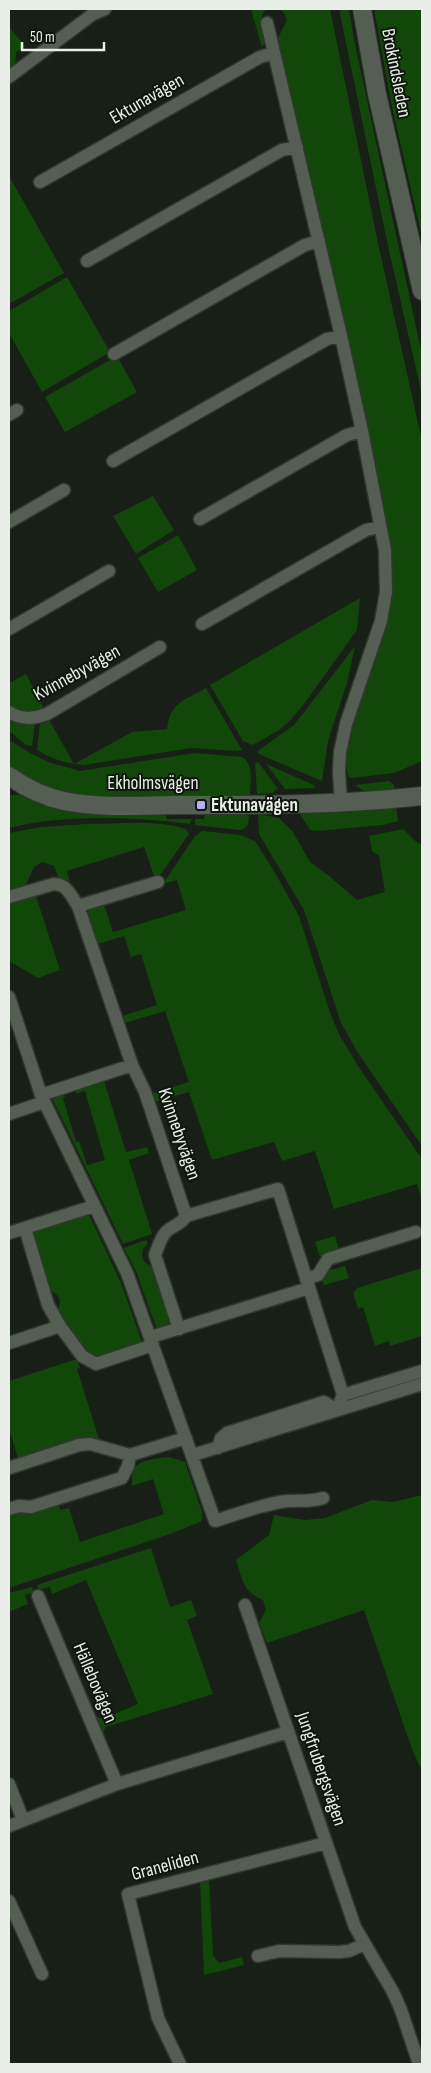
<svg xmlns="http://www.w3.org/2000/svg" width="431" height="2073" font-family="'Sofia Sans Condensed',sans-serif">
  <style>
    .green { fill: #12470a }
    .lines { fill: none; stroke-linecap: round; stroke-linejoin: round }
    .street-casing { stroke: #323731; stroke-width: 15 }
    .secondary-casing { stroke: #323731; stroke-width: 20 }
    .street { stroke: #555e53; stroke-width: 12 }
    .secondary { stroke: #555e53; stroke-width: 18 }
    .poi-dot { fill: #b8abf7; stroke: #0e160d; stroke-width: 2 }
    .labels { text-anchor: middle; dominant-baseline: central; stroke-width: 4; stroke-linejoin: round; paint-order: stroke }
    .street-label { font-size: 19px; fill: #e9efe8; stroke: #0e160d }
    .poi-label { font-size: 19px; font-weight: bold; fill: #e9efe8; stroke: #0e160d; text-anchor: start }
  </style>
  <rect width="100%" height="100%" fill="#171f16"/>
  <path class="green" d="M251 9H267C253 21 271 35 262 48Z
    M280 9H330L379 248 422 441V761L394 773 352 778 349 777C344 761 349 742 352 725L390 608 392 590 390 549 359 392 277 40 287 20 284 13Z
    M339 9H349L354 40 422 355V395L388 246Z
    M374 9H422V237L392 107Z
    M9 27 25 46 16 52 15 67 9 72Z
    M9 176 64 273 9 304Z
    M67 277 110 352 42 392 9 333V311Z
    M117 356 137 392 65 432 45 397Z
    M153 496 174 530 136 554 113 516Z
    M178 535 197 570 158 592 138 558Z
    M360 598 357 630 304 704 290 721 279 730 253 745 243 741 210 685Z
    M355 646 347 683 328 741 322 781 259 754 257 752 259 750 294 725Z
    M26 674 45 710 25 713 9 706V683Z
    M206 688 242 750 237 751 191 748 84 765C68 764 51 759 37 750L40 722 48 718 74 764 132 732 167 729C171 701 184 701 206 688Z
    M9 717 35 723 32 746 26 745 9 731Z
    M9 740 30 753 51 763 80 771 195 753 242 757C254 763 250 784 250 795L129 798 81 796 48 790 19 774 9 766Z
    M255 762 259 763 278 789 275 790 273 793 257 794Z
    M266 764 314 785 315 788 285 789Z
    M389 781 394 785 395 791 367 793 355 785Z
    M9 795H21L42 803 166 815 167 819H192L190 824C132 817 66 814 9 828Z
    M396 806 398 821 383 825 317 831 310 830 298 811Z
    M249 813C249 822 249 828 240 830L195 825V819H204L205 814Z
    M258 814 279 818 293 832 310 862 328 875 357 900 385 892 379 856 372 851 369 836 403 829 415 841 422 845V1146L358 1053 341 1023 304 910 259 834Z
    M86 824C118 824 155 819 186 829L189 834 161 874 155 879 144 847 67 871 72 889 58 877 54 866 42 862 34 867 25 887 9 892V833L41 827Z
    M202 831 240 835 255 841 274 871 299 916 330 1013 340 1036 358 1066 422 1159V1200L417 1184 334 1209 315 1151 282 1161 274 1142 212 1160 189 1092 154 1102 150 1094 189 1082 165 1011 121 1024 119 1017 157 1005 141 954 131 957 124 936 95 945 85 915 90 907 103 902 113 932 186 910 177 880 163 884 194 837Z
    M35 893 60 970 38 978 9 961V901Z
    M103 1078 126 1152 147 1147 149 1153 129 1160 152 1234 123 1244 52 1098 62 1093 65 1097 63 1098 76 1142 79 1141 87 1165 105 1160 85 1091 76 1094 75 1089Z
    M84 1214 89 1215 121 1283 143 1345 98 1359 88 1356 58 1313 60 1301 58 1296 47 1287 33 1236 37 1228Z
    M335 1236 339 1251 320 1257 315 1242Z
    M146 1240 148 1243 143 1249 142 1256 144 1261 155 1270 172 1319 171 1325 159 1328 156 1327 136 1271 124 1248Z
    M345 1266 349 1278 324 1285 320 1273Z
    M422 1268V1336L390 1346 389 1341 375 1346 363 1307 358 1309 353 1293 357 1288Z
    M77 1359 80 1368 77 1369 99 1439H92L18 1458 9 1429V1381Z
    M169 1457 185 1462 202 1512V1521L170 1534 9 1588V1514L58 1502 60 1510 69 1508 80 1542 164 1514 153 1479 132 1486C132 1480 131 1474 134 1469 139 1459 160 1458 169 1457Z
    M418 1496H422V1771L412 1749 364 1610 267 1643 259 1623 266 1610 263 1600C242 1591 243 1580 236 1560L269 1535 274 1515 305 1520 325 1518 372 1500 393 1502Z
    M151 1548 170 1607 191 1600 197 1616 187 1620 213 1694 106 1727 102 1735 94 1716 103 1719 138 1704 86 1580 52 1594 50 1587 39 1590 37 1585Z
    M32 1587 34 1592 25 1595 28 1604 9 1612V1593Z
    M209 1879 213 1956 219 1963 242 1957 244 1965 204 1975 200 1881Z"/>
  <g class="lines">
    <defs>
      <path id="street" d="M267 23 341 336 362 431 385 550 386 592 381 621 346 724 340 752 339 772 341 803
        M9 77 93 14 105 9
        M40 182 260 57 274 53
        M87 261 282 150 297 147
        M114 354 305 245 319 241
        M9 415 17 410
        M113 461 327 339 341 336
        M200 519 347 435 362 431
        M9 522 64 490
        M202 624 366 530 380 527
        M9 629 109 571
        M9 712C22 720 33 719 47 714L160 647
        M9 897 54 884C67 884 71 896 78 906L132 1065 41 1095
        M78 906 158 882
        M9 997 41 1095 127 1273 215 1521C237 1514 258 1506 280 1502 295 1499 309 1503 323 1498
        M132 1065 145 1092 186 1216 278 1189 343 1395 337 1410 324 1402 227 1433 221 1438 218 1448
        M9 1114 44 1102
        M25 1228 48 1305 60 1326
        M9 1233 94 1206
        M306 1279 318 1275 328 1259 416 1232
        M179 1329 155 1255C158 1247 161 1237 166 1232 173 1225 181 1225 186 1216
        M151 1337 309 1288
        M9 1343 60 1326 82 1356 96 1364 153 1345
        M343 1395 422 1371
        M193 1455 422 1384
        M9 1468 79 1445 90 1444 130 1455 186 1438
        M9 1509 19 1506 31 1507 122 1478 128 1466 130 1455
        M38 1596 117 1784
        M245 1605 355 1927 393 1992 401 2010 419 2064
        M9 1784 23 1820
        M9 1826 117 1784 288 1732
        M9 1901 42 1974
        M258 1956 279 1951 339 1952 349 1951 365 1944
        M180 2064 158 2018 128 1894 326 1843"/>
      <path id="secondary" d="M362 9 377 94 422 291
        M9 776C26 788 44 797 64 801 102 809 144 805 182 805 262 805 342 805 422 796"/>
    </defs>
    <use href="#street" class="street-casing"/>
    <use href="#secondary" class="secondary-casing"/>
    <use href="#street" class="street"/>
    <use href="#secondary" class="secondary"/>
  </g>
  <rect class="poi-dot" x="196" y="800" width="10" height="10" rx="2.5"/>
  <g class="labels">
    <g class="street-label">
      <text transform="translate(396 73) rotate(79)">Brokindsleden</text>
      <text transform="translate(147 99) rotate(-30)">Ektunavägen</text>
      <text transform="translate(77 673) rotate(-29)">Kvinnebyvägen</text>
      <text x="153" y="783">Ekholmsvägen</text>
      <text transform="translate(179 1134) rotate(71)">Kvinnebyvägen</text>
      <text transform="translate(95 1683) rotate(67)">Hällebovägen</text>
      <text transform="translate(321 1769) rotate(71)">Jungfrubergsvägen</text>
      <text transform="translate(165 1866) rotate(-15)">Graneliden</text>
    </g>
    <g class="poi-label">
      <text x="211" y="805">Ektunavägen</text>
    </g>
  </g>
  <rect width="431" height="2073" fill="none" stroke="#e9efe8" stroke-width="20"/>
  <path d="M22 42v8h82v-8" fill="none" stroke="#e9efe8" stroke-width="2.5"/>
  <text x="30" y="42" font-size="15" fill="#e9efe8" stroke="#0e160d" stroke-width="4" paint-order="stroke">50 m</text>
</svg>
